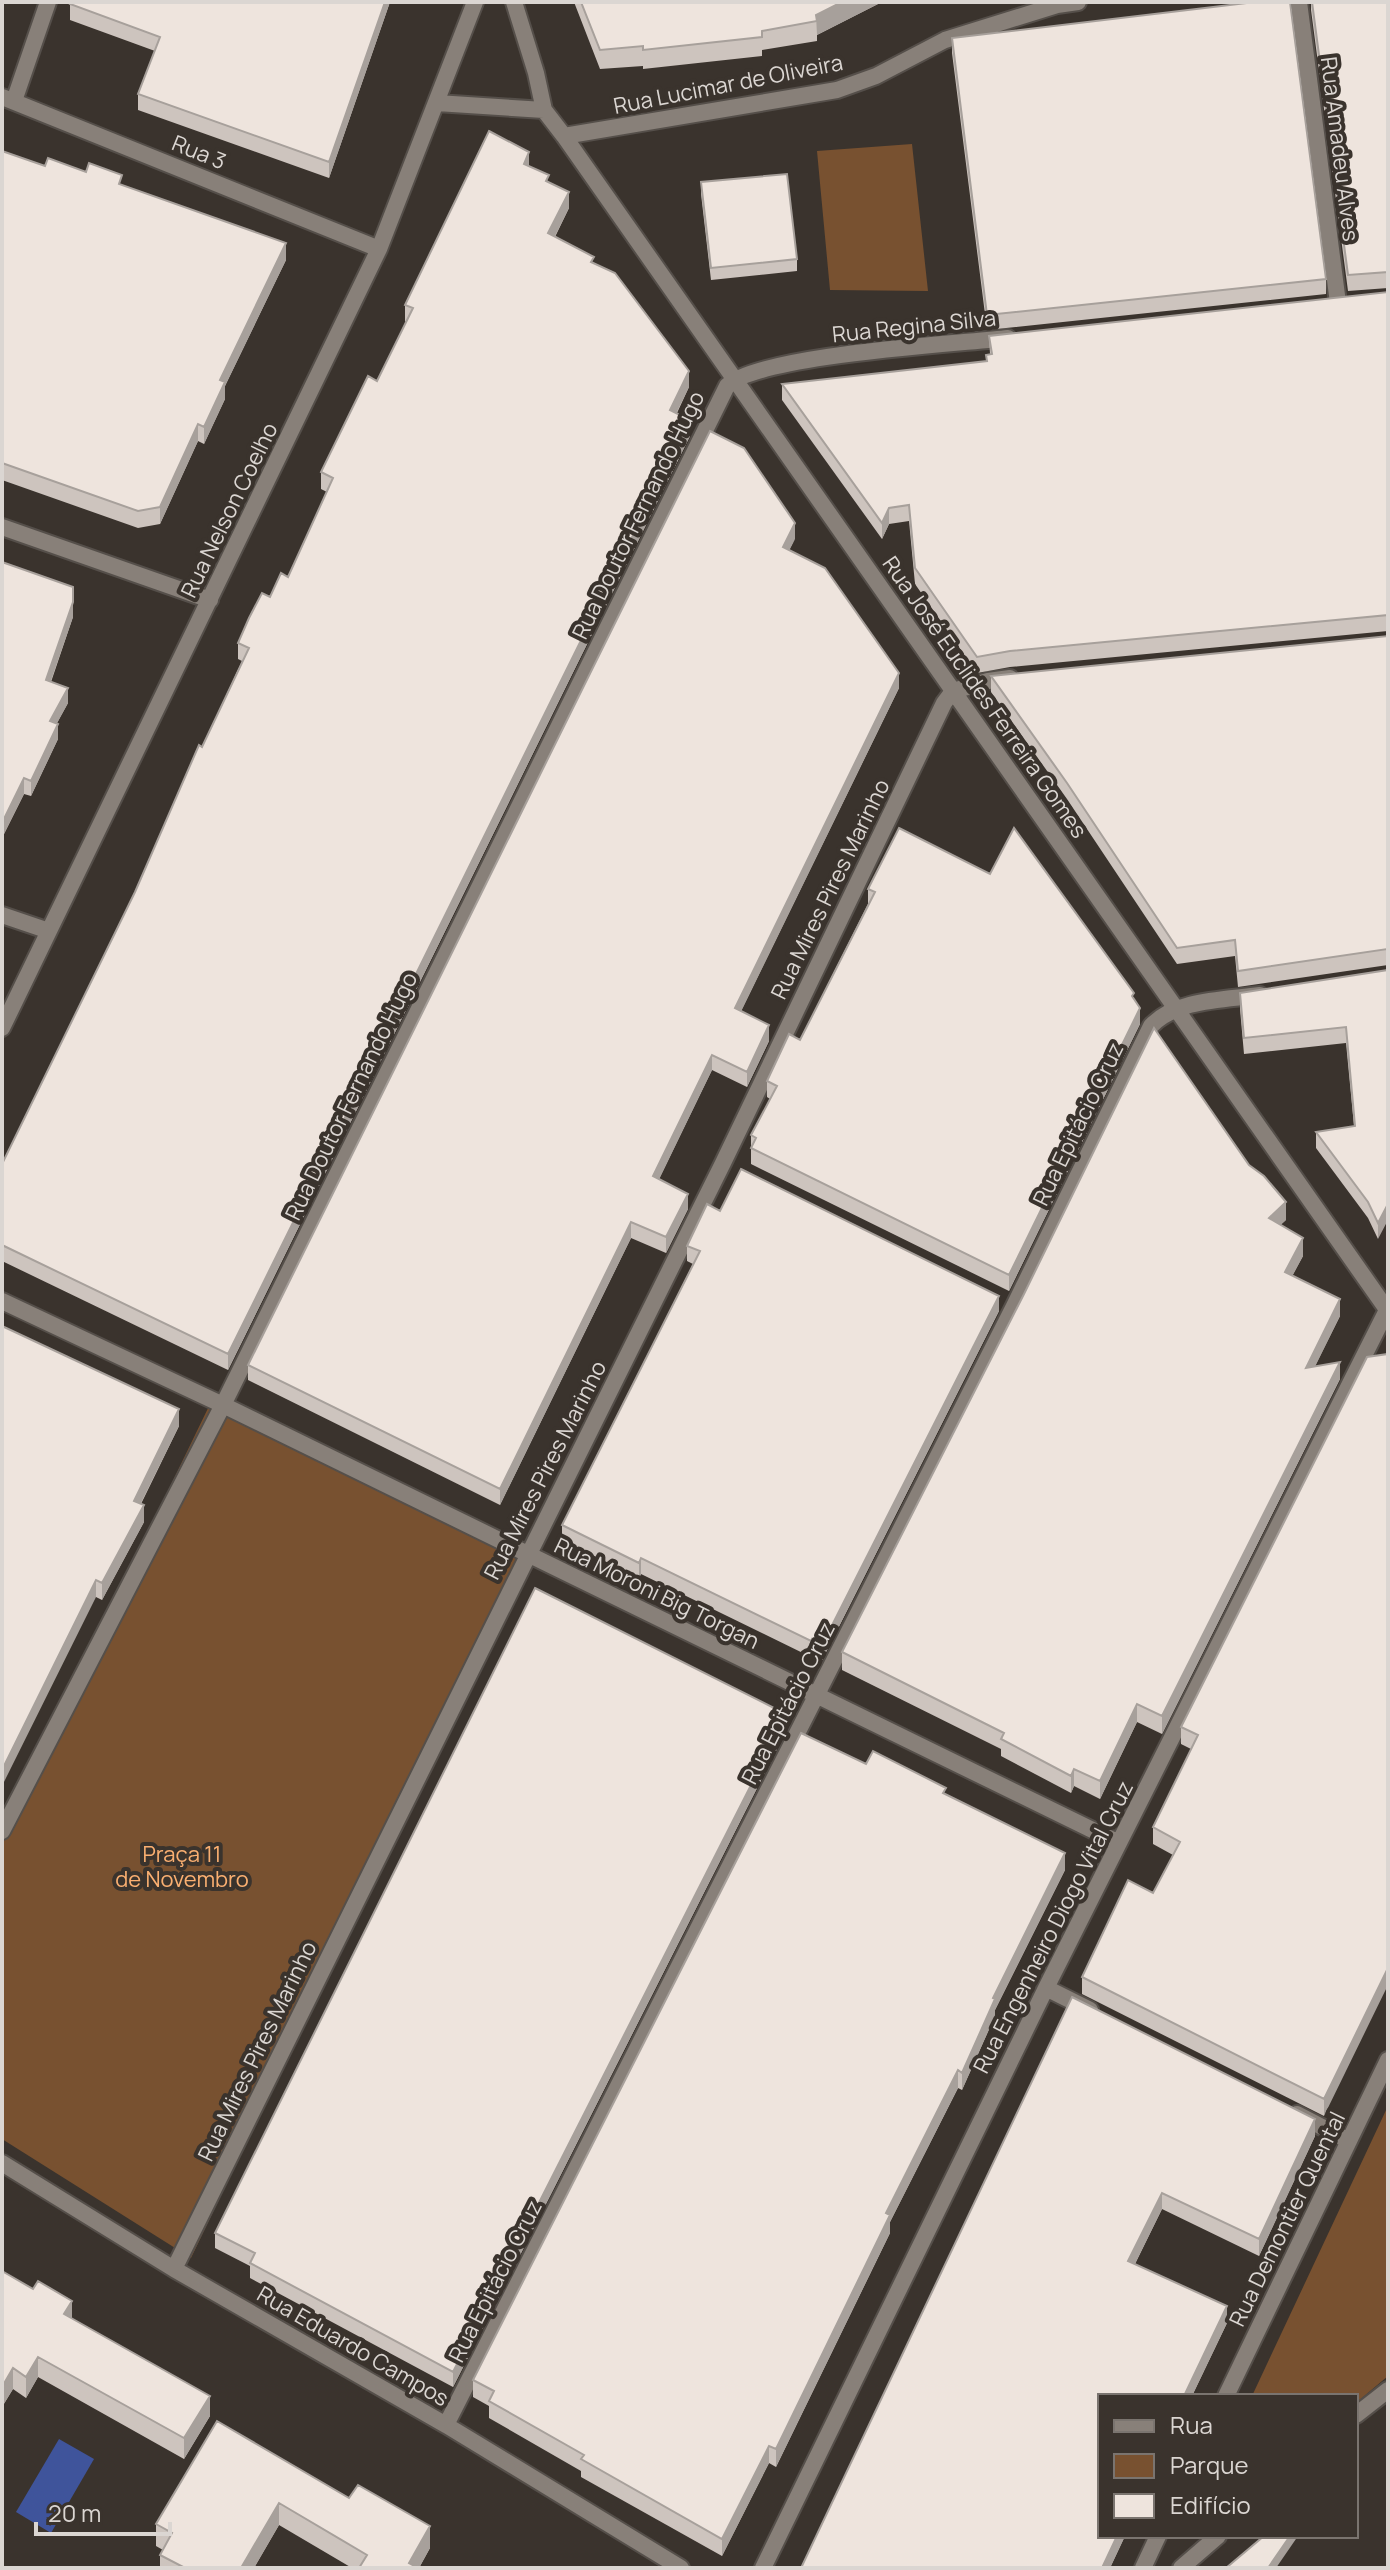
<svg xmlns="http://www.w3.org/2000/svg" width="1390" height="2570" font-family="Manrope,sans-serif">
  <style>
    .green { fill: #785130 }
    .water { fill: #3f549b }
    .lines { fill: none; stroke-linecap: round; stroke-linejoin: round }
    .minor-casing { stroke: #554f4a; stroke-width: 20 }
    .minor { stroke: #888079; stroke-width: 16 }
    .wall { fill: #cdc4be }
    .shaded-wall { fill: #a7a09b }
    .building { fill: #eee4dd; stroke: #a7a09b; stroke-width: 2 }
    .labels { text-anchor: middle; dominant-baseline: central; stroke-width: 8; stroke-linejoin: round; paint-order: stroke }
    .street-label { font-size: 22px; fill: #dbd6d2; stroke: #3a332d }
    .park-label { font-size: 22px; fill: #faaf71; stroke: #3a332d }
  </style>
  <rect width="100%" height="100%" fill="#3a332d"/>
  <path class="green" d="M912 144 928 291 830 290 817 151Z
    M212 1400 525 1559 191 2258 2 2139V1833Z
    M1388 2106V2376L1356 2403V2396H1252Z"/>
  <path class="water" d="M59 2439 94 2459 51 2533 16 2512Z"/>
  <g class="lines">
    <defs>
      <path id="minor" d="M514 2 536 73 544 110 564 136 1388 1311
        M1299 2 1338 303
        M2 97 379 249
        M14 101 48 2
        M437 103 544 110
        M564 136 837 90 876 76 945 40 1057 5 1078 2
        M2 527 210 600
        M2 915 49 931
        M2 1028 379 249 475 2
        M2 1301 223 1405 1119 1843
        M2 1831 223 1405 727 386C758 355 955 344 1008 338
        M1046 1988 1090 2010
        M1297 2114 1349 2141
        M2 2163 174 2269 446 2425 681 2568
        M174 2269 723 1163 944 703 953 691 988 681 1010 678
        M1226 2396 1388 2060
        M1356 2415 1388 2390
        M446 2425 1014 1306 1151 1026C1176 999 1225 1000 1260 995
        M763 2568 1046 1988 1388 1308
        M1143 2568 1158 2536
        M1181 2568 1218 2536"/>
    </defs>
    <use href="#minor" class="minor-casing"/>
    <use href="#minor" class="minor"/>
  </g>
  <path class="wall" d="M390 2 329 178 138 110V94L155 51 70 20V4Z
    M574 2H878V4L817 35V41L762 50V56L643 69V66L600 69Z
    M1311 2H1388V288L1348 291 1311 10Z
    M952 38 1326 279V294L987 330 952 53Z
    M2 151 45 166 86 172 122 185 286 260 225 386V399L204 444 198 441 160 524 138 528 2 480Z
    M529 166 549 182 569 208 555 237 594 263 689 387 677 413 690 436 228 1370 2 1261V1164L135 892 242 661 238 659V643L270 597 288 577 327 492 321 489V472L377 381 406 322 405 321V305Z
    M701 182 797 259V271L711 280 701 194Z
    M1388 292V631L1010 667 977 673 915 584 909 521 889 524 882 539 782 400V384L986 361V355L990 354 989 336Z
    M795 539 789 550 899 688 741 1011 769 1041 747 1087 712 1070 659 1179 688 1209 666 1253 631 1238 500 1505 248 1380V1365Z
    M2 562 73 617 51 682 68 703 57 723 58 739 31 796 24 794 2 838Z
    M1388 636V965L1238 987 1235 956 1177 964 1067 799 991 692V676Z
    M868 889 1134 999 1140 1024 1009 1291 751 1164V1135L770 1099 767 1097V1081L800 1040 868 904Z
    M1388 970 1378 1239 1368 1218 1316 1148V1132L1354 1126 1346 1043 1244 1054 1240 1009V993Z
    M720 1211 999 1311 822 1660 812 1655 811 1657 641 1574 639 1578 562 1540V1525L693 1264 687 1261V1246Z
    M1286 1220 1280 1225 1303 1256 1292 1276 1340 1316 1315 1366 1340 1379 1162 1734 1137 1722 1100 1799 1074 1786 1071 1793 1001 1756V1749L842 1670V1652L1024 1294Z
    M2 1326 179 1426 141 1504 144 1522 102 1600 96 1597Z
    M1388 1354 1324 2116 1082 1994V1977L1153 1893 1173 1855 1153 1844V1827L1191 1749 1181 1744V1727Z
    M778 1724 781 1741 453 2387 250 2278V2266L215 2248V2233Z
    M866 1764 946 1794 1065 1870 995 2010V2016L962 2090 958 2088 890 2222V2233L776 2467 769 2463 722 2556 581 2477V2471L489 2418V2406L473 2397V2380Z
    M1072 1997 1315 2119V2136L1259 2256 1162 2209 1135 2264 1227 2306V2323L1192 2396H1100V2536H1125L1110 2568H801Z
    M2 2271 72 2319 210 2416 184 2459 38 2377 26 2398 13 2389 2 2407Z
    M217 2421 430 2548 419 2568H352L279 2525 254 2568H160V2555L163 2550 156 2546V2524Z"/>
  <path class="shaded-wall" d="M385 2H390L329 178V162Z
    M842 2H878V4L817 35 816 15Z
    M529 152V168L524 164Z
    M569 192V208L548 250V233Z
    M286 243V260L225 386V399L204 444V427L220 380Z
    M689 371V387L670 426V410Z
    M690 420V436L228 1370V1354Z
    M198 424V441L160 524V507Z
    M889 508V524L882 539V523Z
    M795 523V539L783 563V547Z
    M73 602V617L46 695V680Z
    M899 673V688L735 1024V1008Z
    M68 688V703L50 736V721Z
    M58 724V739L31 796V781Z
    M24 778V794L2 838V823Z
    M1140 1008V1024L1009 1291V1275Z
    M769 1025V1041L747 1087V1072Z
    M712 1055V1070L653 1192V1176Z
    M688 1194V1209L666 1253V1237Z
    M1286 1202V1220L1269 1236V1218Z
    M1388 1204V1220L1378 1239V1223Z
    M631 1222V1238L500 1505V1489Z
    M1303 1238V1256L1285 1290V1272Z
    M999 1296V1311L822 1660V1645Z
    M1340 1299V1316L1306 1385V1368Z
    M1340 1362V1379L1162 1734V1716Z
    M179 1409V1426L134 1517V1501Z
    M144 1505V1522L102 1600V1583Z
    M641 1558V1574L639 1578V1563Z
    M96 1580V1597L2 1786V1770Z
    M1137 1704V1722L1100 1799V1781Z
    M778 1710V1725L773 1722Z
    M781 1726V1741L453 2387V2372Z
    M1074 1769V1786L1071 1793V1776Z
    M1065 1853V1870L995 2010V2016L962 2090V2073L993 1998Z
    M1388 1968V1985L1324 2116V2099Z
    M958 2070V2088L890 2222V2233L776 2467V2449L886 2213Z
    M1315 2119V2136L1259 2256V2239Z
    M1162 2193V2209L1128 2278V2261Z
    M72 2301V2321L64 2314Z
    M1227 2306V2323L1192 2396H1184Z
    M38 2357V2377L26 2398V2377Z
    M13 2368V2389L2 2407V2387Z
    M210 2396V2416L184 2459V2438Z
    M769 2446V2463L722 2556V2539Z
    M279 2503V2525L254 2568H241Z
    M430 2526V2548L419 2568 409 2563Z
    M1117 2536H1125L1110 2568H1102Z
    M1290 2536H1298L1276 2568H1268Z"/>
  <path class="building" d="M71 2H385L329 162 138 94 160 37 70 4Z
    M581 2H842L816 15 817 21 762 31V37L643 50V46L600 50Z
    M1255 2H1290L1326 279 987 315 952 38Z
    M1312 2H1388V272L1348 275Z
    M489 131 529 152 524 164 549 175 546 181 569 192 548 233 594 257 591 262 615 273 689 371 670 410 690 420 228 1354 2 1245V1164L135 892 199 745 202 747 249 648 238 643 249 618 262 593 270 597 281 573 288 577 333 478 321 472 368 376 377 381 413 308 405 305Z
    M2 151 45 166 48 158 86 172 89 163 122 175 119 184 286 243 220 380 225 382 204 427 198 424 160 507 138 511 2 463Z
    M787 174 797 259 711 268 701 182Z
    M1388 292V615L1010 651 977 657 915 568 909 505 889 508 882 523 782 384 987 361 986 355 992 354 989 336Z
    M710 431 744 448 795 523 783 547 825 568 899 673 735 1008 769 1025 747 1072 712 1055 653 1176 688 1194 666 1237 631 1222 500 1489 248 1365Z
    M2 562 73 587V602L46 680 68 688 50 721 58 724 31 781 24 778 2 823Z
    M1388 636V949L1238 971 1235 940 1177 948 1067 783 991 676Z
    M899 828 990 874 1014 828 1134 993 1132 996 1140 1008 1009 1275 751 1148 756 1138 751 1135 777 1086 767 1081 789 1034 800 1040 875 892 868 889Z
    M1388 970V1204L1378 1223 1368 1202 1316 1132 1355 1126 1346 1027 1244 1038 1240 993Z
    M1154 1028 1249 1165 1264 1176 1286 1202 1269 1218 1303 1238 1285 1272 1340 1299 1306 1368 1340 1362 1162 1716 1137 1704 1100 1781 1074 1769 1071 1776 1001 1739 1004 1733 842 1652 1024 1294Z
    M741 1169 999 1296 822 1645 812 1639 811 1641 641 1558 639 1563 562 1525 700 1251 687 1246 707 1204 720 1211Z
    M2 1326 179 1409 134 1501 144 1505 102 1583 96 1580 2 1770Z
    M1388 1354V1968L1324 2099 1082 1977 1128 1880 1153 1893 1180 1842 1153 1827 1198 1735 1181 1727 1367 1357Z
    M535 1588 778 1710 773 1722 781 1726 453 2372 250 2263 255 2253 215 2233Z
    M801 1733 866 1764 873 1751 946 1788 943 1793 1065 1853 993 1998 995 1999 962 2073 958 2070 886 2213 890 2215 776 2449 769 2446 722 2539 581 2459 584 2455 489 2401 494 2391 473 2380Z
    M1072 1997 1315 2119 1259 2239 1162 2193 1128 2261 1227 2306 1184 2396H1100V2536H1117L1102 2568H801Z
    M2 2271 33 2289 38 2281 72 2301 64 2314 210 2396 184 2438 38 2357 26 2377 13 2368 2 2387Z
    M217 2421 349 2498 358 2485 430 2526 409 2563 418 2568H359L367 2555 279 2503 241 2568H185L160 2555 172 2533 156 2524Z
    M1264 2536H1290L1268 2568H1226Z"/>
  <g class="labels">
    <g class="street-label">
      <text transform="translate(728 84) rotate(-11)">Rua Lucimar de Oliveira</text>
      <text transform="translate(1340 149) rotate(83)">Rua Amadeu Alves</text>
      <text transform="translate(199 152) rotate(22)">Rua 3</text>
      <text transform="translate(914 326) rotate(-6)">Rua Regina Silva</text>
      <text transform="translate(229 510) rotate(-64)">Rua Nelson Coelho</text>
      <text transform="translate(638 515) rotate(-64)">Rua Doutor Fernando Hugo</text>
      <text transform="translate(985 697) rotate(55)">Rua José Euclides Ferreira Gomes</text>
      <text transform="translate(830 889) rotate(-64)">Rua Mires Pires Marinho</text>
      <text transform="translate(351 1096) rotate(-64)">Rua Doutor Fernando Hugo</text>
      <text transform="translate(1078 1124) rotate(-64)">Rua Epitácio Cruz</text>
      <text transform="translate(545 1470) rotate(-63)">Rua Mires Pires Marinho</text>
      <text transform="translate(657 1593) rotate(26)">Rua Moroni Big Torgan</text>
      <text transform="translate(788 1703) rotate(-63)">Rua Epitácio Cruz</text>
      <text transform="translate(1053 1927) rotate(-63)">Rua Engenheiro Diogo Vital Cruz</text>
      <text transform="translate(257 2051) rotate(-64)">Rua Mires Pires Marinho</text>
      <text transform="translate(1287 2219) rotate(-64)">Rua Demontier Quental</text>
      <text transform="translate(495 2281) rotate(-63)">Rua Epitácio Cruz</text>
      <text transform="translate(353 2346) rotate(30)">Rua Eduardo Campos</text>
    </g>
    <g class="park-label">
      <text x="182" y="1854">Praça 11<tspan x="182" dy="25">de Novembro</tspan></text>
    </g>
  </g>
  <rect width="1390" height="2570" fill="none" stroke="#dbd6d2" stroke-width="8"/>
  <rect x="1098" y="2394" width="260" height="144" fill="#3a332d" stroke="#7a746f" stroke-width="2"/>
  <rect x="1114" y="2420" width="40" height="12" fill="#888079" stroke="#7a746f" stroke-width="2"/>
  <text x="1170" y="2434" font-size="24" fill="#dbd6d2">Rua</text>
  <rect x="1114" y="2454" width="40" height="24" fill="#785130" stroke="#7a746f" stroke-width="2"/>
  <text x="1170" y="2474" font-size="24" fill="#dbd6d2">Parque</text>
  <rect x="1114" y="2494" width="40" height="24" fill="#eee4dd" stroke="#7a746f" stroke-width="2"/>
  <text x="1170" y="2514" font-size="24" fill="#dbd6d2">Edifício</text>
  <path d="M36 2522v12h134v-12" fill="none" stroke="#dbd6d2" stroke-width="4"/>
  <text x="48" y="2522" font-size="24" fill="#dbd6d2" stroke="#3a332d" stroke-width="6" paint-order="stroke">20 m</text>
</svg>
